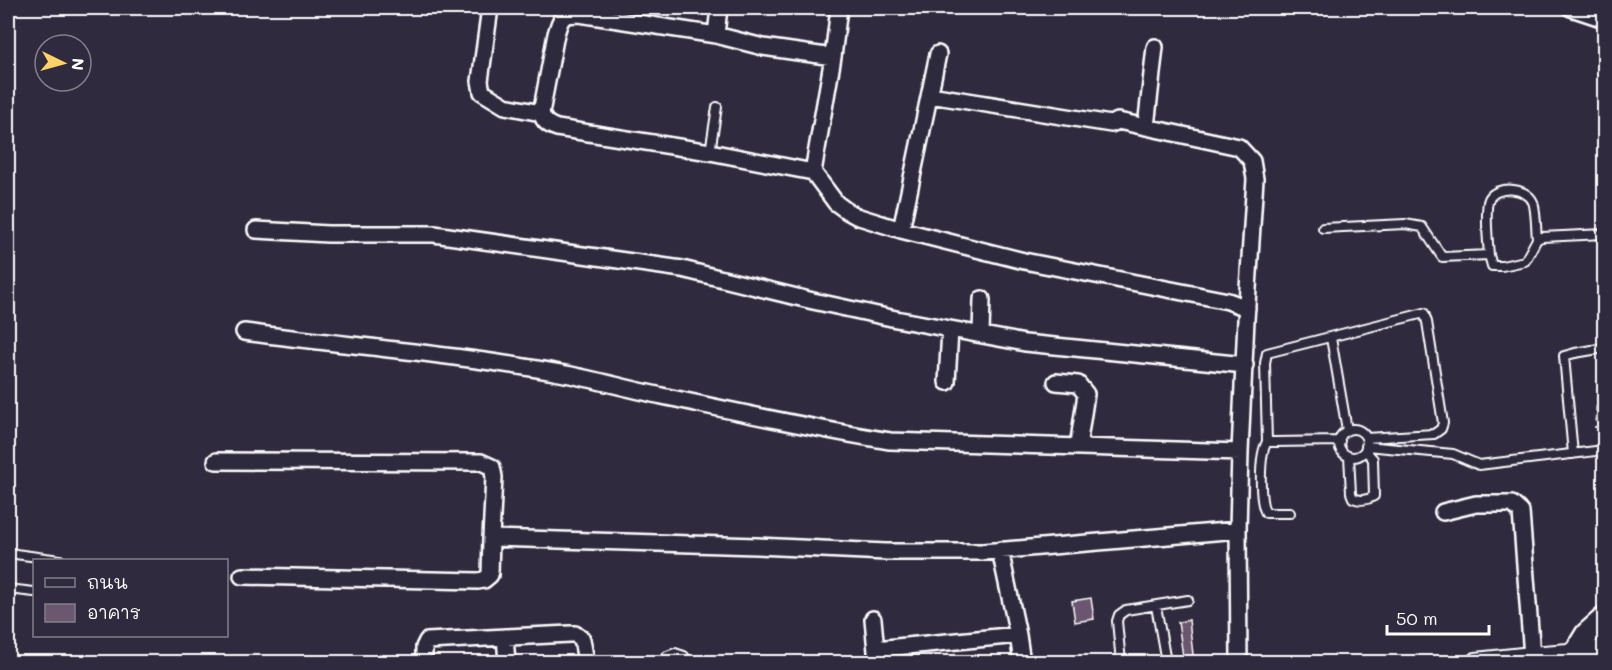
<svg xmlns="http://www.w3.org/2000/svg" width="1612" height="670" font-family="Mali,'Playpen Sans Thai',sans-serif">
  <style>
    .building { fill: #6b576f; stroke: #fff; stroke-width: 1.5 }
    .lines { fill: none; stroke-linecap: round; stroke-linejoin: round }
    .service-casing { stroke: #fff; stroke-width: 12 }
    .minor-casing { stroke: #fff; stroke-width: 20 }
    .tertiary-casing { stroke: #fff; stroke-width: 22 }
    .primary-casing { stroke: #fff; stroke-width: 27 }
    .path { stroke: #fff; stroke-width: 2; stroke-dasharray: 6 4.5; stroke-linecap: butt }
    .service { stroke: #2f2a3d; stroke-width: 8 }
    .minor { stroke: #2f2a3d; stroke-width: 15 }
    .tertiary { stroke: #2f2a3d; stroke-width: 18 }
    .primary { stroke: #2f2a3d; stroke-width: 22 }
  </style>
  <rect width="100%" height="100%" fill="#2f2a3d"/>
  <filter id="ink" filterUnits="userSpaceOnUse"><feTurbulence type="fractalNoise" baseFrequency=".0167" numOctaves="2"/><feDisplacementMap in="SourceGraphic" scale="12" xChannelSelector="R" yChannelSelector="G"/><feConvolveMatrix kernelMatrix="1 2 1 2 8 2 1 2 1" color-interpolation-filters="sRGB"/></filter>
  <g filter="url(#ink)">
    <path class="building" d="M1091 598 1094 619 1075 622 1072 601Z
      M1189 620 1194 663H1184L1178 622Z"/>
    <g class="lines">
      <defs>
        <path id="service" d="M710 152 717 107
          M1323 228 1405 224 1422 227 1442 257 1489 255 1492 266H1502L1525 261 1537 239 1542 237 1604 234
          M1489 255C1488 244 1485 207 1489 199 1496 185 1527 187 1533 202 1536 209 1536 230 1537 239
          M1331 338 1347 430
          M1339 443a14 14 0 1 1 28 0a14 14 0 1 1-28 0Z
          M1267 442 1265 363 1267 353 1424 313 1427 322 1443 423 1441 429 1434 434 1366 438
          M1366 446 1453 454 1479 465 1604 450
          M1573 454 1564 356 1575 353 1604 348
          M1349 456 1351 493 1353 498C1360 501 1368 500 1374 496L1373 459 1365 450
          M1290 513H1266C1259 502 1259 454 1267 442H1275L1340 441
          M8 553 60 560
          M8 589 34 592
          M1156 606 1166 662
          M666 662 667 656 675 653 684 656 687 662
          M1121 662 1117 621 1119 615 1126 610 1188 600"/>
        <path id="minor" d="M490 8 480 81 482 92 505 106 541 113
          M719 8 716 35 763 47 833 57
          M839 8 833 57 813 172 836 203 847 211 856 216 901 230 1024 261 1228 301 1247 308
          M1571 8 1604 19
          M716 35 579 14C561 14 561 18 556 34L541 113C544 122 548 125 557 128L710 152 813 172
          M930 95 1111 124 1118 121 1239 147 1252 161 1255 179 1246 320 1240 452 1238 530 1239 662
          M1146 127 1155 47
          M256 230 328 234H434L682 269 813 301 896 319 1025 343 1245 365
          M901 230 938 54
          M244 332C349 346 455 354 560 373 594 379 628 389 662 396 738 412 814 429 890 441L1240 452
          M981 334 982 299
          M947 382 950 330
          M1056 382 1078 384 1086 394 1078 447
          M216 461 481 462 492 467 494 477 491 538 490 575 484 580 478 581 242 576
          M1443 512 1476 504H1512L1521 512 1532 656
          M491 538 757 546 886 552H983L1238 530
          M1000 550 1018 635 1022 662
          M873 619 877 662
          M505 637 507 662
          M876 649 1018 635
          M424 662V647L427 641 570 634H575L582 639 586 662"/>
        <path id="tertiary" d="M1476 662 1532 656 1604 650"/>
        <path id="primary" d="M1576 652 1587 634 1604 619"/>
      </defs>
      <use href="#service" class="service-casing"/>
      <use href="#minor" class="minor-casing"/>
      <use href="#tertiary" class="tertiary-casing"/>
      <use href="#primary" class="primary-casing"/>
      <path class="path" d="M1604 388 1598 391 1595 427 1604 426"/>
      <use href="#service" class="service"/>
      <use href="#minor" class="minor"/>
      <use href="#tertiary" class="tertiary"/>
      <use href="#primary" class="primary"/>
    </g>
  </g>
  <rect width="1612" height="670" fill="none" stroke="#2f2a3d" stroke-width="30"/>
  <rect x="15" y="15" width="1582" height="640" fill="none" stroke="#fff" stroke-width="2" filter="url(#ink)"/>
  <rect x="33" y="559" width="195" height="78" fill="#2f2a3d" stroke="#827f8b" stroke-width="1.5"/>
  <rect x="45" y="578" width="30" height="9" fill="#2f2a3d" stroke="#827f8b" stroke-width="1.5"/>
  <text x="87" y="589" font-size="18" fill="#ffffff">ถนน</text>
  <rect x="45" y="604" width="30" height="18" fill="#6b576f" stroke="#827f8b" stroke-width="1.5"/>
  <text x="87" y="619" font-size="18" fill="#ffffff">อาคาร</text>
  <g transform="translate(63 63) rotate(95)"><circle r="28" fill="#2f2a3d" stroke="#827f8b" stroke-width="1.5"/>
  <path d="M0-4.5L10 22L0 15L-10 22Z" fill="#ffd166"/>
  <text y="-9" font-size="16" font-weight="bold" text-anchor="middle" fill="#ffffff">N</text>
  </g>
  <path d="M1387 625v9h102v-9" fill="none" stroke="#ffffff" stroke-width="3"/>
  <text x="1396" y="625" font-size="18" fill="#ffffff" stroke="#2f2a3d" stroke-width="4.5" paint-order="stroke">50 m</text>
</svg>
